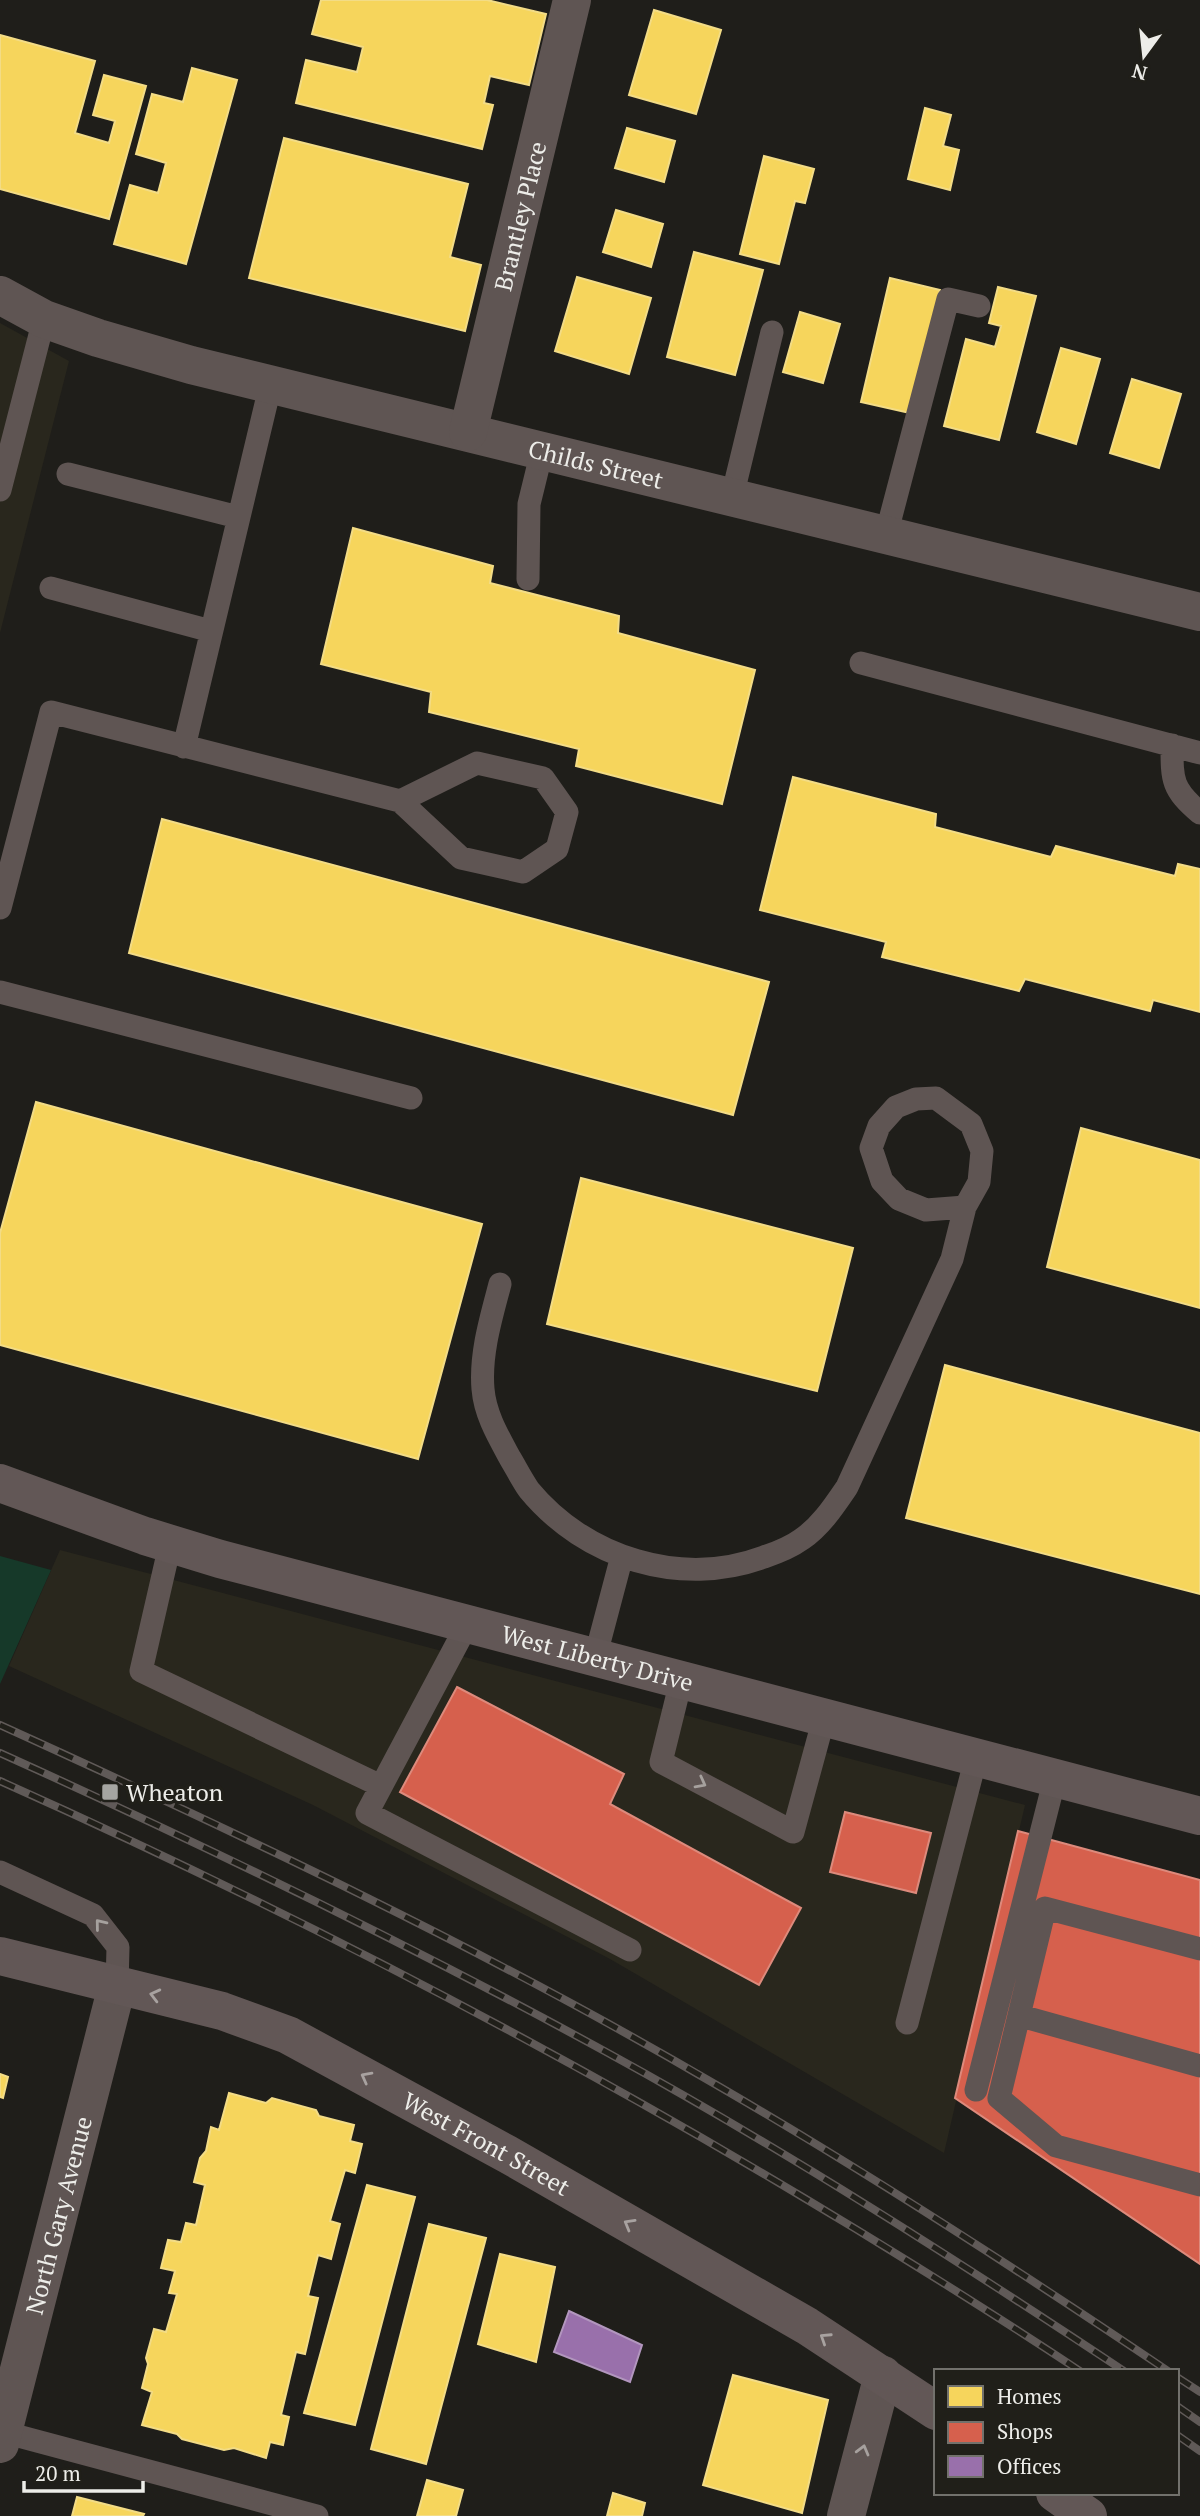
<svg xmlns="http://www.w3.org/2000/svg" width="1200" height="2516" font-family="'PT Serif',serif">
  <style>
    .built { fill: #29271d }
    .green { fill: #163929 }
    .homes { fill: #f6d55c; stroke: #f3dc86; stroke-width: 2 }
    .shops { fill: #d6604d; stroke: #dd8a7c; stroke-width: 2 }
    .offices { fill: #9970ab; stroke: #b296be; stroke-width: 2 }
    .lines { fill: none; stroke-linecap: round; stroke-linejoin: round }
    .lane { stroke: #5f5553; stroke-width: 23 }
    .street { stroke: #5f5553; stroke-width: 38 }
    .secondary { stroke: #625756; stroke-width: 38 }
    .rail-casing { stroke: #605a58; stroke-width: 8 }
    .rail { stroke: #201f19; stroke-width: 5; stroke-dasharray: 16; stroke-linecap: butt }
    .oneway { stroke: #a6a19e }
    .oneway2 { stroke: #a8a2a0 }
    .poi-dot { fill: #a5a5a1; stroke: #201f19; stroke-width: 2.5 }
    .labels { text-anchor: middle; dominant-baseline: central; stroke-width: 7; stroke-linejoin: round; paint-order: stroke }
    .street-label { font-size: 24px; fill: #edede9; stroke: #201f19 }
    .poi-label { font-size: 24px; fill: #edede9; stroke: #201f19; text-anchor: start }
  </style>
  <rect width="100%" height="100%" fill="#1f1e1a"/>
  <path class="built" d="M0 323 69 361 0 633Z
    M60 1550 1025 1805 944 2153 610 1959 313 1805 9 1666Z"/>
  <path class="green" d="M0 1556 51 1570 0 1684Z"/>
  <path class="homes" d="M321 0H487L546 14 529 85 490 76 484 103 493 105 482 149 296 103 306 60 357 72 363 47 312 34Z
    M654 10 721 30 696 114 629 95Z
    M0 35 95 61 75 133 109 143 115 121 93 115 104 75 146 86 109 219 0 189Z
    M192 68 237 80 186 264 114 244 130 185 158 193 166 163 136 154 152 94 183 102Z
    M925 108 951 115 943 146 959 150 950 190 908 179Z
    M627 128 675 141 664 182 615 168Z
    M284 138 468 184 450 257 481 265 465 331 249 278Z
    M764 156 814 169 805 203 795 201 779 264 740 254Z
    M616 210 663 224 651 267 603 252Z
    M694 252 763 270 735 375 667 357Z
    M577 277 651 298 629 374 555 351Z
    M890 278 940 290 910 413 861 402Z
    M998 287 1036 296 999 440 944 426 966 339 995 347 1001 326 989 323Z
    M800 312 840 324 823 383 783 372Z
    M1061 348 1100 359 1076 444 1037 432Z
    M1132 379 1181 394 1159 468 1110 453Z
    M353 528 493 566 490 583 619 616 618 633 755 670 722 804 576 766 579 749 429 712 431 692 321 664Z
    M793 777 936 814 935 827 1051 857 1056 846 1175 876 1178 864 1200 869V1012L1153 1000 1150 1011 1025 979 1019 991 882 957 886 942 760 910Z
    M162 819 769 982 733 1115 129 953Z
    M36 1102 482 1224 418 1459 0 1345V1233Z
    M1081 1128 1200 1160V1308L1047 1267Z
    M581 1178 853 1248 817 1391 547 1324Z
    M945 1365 1200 1433V1594L906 1518Z
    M0 2074 8 2077 3 2098 0 2097Z
    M229 2093 266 2103 272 2098 316 2110 319 2116 354 2125 350 2141 362 2144 355 2173 345 2170 330 2221 340 2224 331 2259 318 2255 308 2296 318 2298 305 2354 296 2352 281 2415 289 2417 283 2445 270 2442 266 2458 234 2448 224 2450 182 2439 177 2434 142 2425 152 2392 142 2388 148 2364 146 2358 154 2329 166 2332 177 2294 169 2293 175 2271 161 2268 168 2240 181 2242 186 2223 196 2225 205 2185 194 2182 200 2158 206 2151 211 2127 219 2130Z
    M367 2185 415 2197 355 2425 304 2413Z
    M429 2224 486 2238 426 2464 371 2449Z
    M500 2254 555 2267 536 2362 478 2344Z
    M733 2375 828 2400 802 2513 703 2485Z
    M427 2480 463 2490 456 2516H417Z
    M613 2493 645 2503 642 2516H607Z
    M77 2497 144 2514 143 2516H72Z"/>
  <path class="shops" d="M457 1687 624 1774 610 1804 801 1908 759 1985 400 1792Z
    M845 1812 931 1833 916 1893 830 1872Z
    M1018 1831 1200 1880V2264L955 2098Z"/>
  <path class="offices" d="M569 2311 642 2345 630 2382 554 2352Z"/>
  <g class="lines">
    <path class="lane" d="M68 474 238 517
      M0 490 44 319
      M732 497 772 332
      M886 535 948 299 979 306
      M528 579 529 504 542 451
      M51 588 211 631
      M861 663 1200 753
      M1172 745C1172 781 1172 789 1200 813
      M184 747 271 383
      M0 908 51 712 400 801 461 858 523 872 557 849 567 812 543 778 477 763 400 801
      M0 992 411 1098
      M500 1284C491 1318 480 1354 483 1389 485 1414 498 1436 510 1458 516 1468 522 1480 529 1490 585 1558 681 1588 764 1557 776 1553 791 1547 802 1539 821 1526 834 1506 847 1487L952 1259 965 1207 979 1182 982 1151 971 1124 936 1098 916 1099 896 1107 879 1126 871 1148 882 1181 899 1199 926 1210 965 1207
      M170 1545 141 1671 381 1786
      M467 1625 367 1813 630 1950
      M595 1658 622 1556
      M681 1681 661 1762 793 1832 824 1718
      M0 1872 93 1915 118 1947 117 1986
      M1200 1949 1045 1908 999 2098 1056 2146 1200 2185
      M1021 2016 1200 2066
      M907 2023 976 1758
      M976 2090 1055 1778
      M3 2432 317 2516"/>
    <g class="street">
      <path id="s1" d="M0 295 44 319 98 338 191 365 1200 612"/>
      <path id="s2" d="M468 432 572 0"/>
      <path id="s3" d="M0 2444 117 1986"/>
      <path d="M846 2516 883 2375"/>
    </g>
    <g class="secondary">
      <path id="s4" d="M0 1483 145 1536 220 1559 1200 1816"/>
      <path id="s5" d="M0 1956 222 2011 288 2035 507 2154 807 2326 936 2411"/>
      <path d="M1055 2493 1088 2516"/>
    </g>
    <defs>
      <path id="rail" d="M0 1725C245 1836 488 1951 720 2087 873 2176 1021 2272 1168 2371
        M0 1753C206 1846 409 1944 608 2053 785 2150 955 2259 1124 2371
        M0 1781C375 1948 737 2145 1080 2371
        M1177 2377 1200 2392
        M1177 2406 1200 2422
        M1177 2435 1200 2451"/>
    </defs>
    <use href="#rail" class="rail-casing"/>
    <use href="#rail" class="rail"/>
  </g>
  <defs><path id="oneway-chevron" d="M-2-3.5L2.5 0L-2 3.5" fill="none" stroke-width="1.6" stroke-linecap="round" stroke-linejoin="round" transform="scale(1.75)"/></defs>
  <g class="oneway">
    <use href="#oneway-chevron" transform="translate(701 1783) rotate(28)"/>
    <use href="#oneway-chevron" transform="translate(100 1924) rotate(-129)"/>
    <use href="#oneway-chevron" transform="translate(863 2450) rotate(-75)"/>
  </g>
  <g class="oneway2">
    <use href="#oneway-chevron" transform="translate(155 1995) rotate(-166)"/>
    <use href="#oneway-chevron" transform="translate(366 2077) rotate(-152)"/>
    <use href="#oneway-chevron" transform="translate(629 2224) rotate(-150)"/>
    <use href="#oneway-chevron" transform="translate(825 2338) rotate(-147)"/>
  </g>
  <rect class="poi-dot" x="101" y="1783" width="18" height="18" rx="3.5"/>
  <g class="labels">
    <g class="street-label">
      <text stroke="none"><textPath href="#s2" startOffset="222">Brantley Place</textPath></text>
      <text stroke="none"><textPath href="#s1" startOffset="621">Childs Street</textPath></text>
      <text stroke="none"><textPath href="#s4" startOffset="623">West Liberty Drive</textPath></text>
      <text stroke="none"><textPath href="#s5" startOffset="525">West Front Street</textPath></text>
      <text stroke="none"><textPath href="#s3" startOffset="236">North Gary Avenue</textPath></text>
    </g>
    <g class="poi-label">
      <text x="126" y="1792">Wheaton</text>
    </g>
  </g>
  <rect x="934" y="2369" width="245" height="126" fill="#201f19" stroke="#72716c" stroke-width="2"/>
  <rect x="948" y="2386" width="35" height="21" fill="#f6d55c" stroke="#72716c" stroke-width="2"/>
  <text x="997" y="2404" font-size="21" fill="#edede9">Homes</text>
  <rect x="948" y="2422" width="35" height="21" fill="#d6604d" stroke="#72716c" stroke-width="2"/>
  <text x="997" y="2439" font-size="21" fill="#edede9">Shops</text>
  <rect x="948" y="2456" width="35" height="21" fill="#9970ab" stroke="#72716c" stroke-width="2"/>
  <text x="997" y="2474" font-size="21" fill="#edede9">Offices</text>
  <g transform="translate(1144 56) rotate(195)" stroke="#201f19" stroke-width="5" paint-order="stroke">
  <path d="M0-5L12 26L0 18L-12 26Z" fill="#edede9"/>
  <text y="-10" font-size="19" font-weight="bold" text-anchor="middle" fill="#edede9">N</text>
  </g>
  <path d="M24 2481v10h119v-10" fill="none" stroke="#edede9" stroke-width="3.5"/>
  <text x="35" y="2481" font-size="21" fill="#edede9" stroke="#201f19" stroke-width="5" paint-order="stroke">20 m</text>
</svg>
